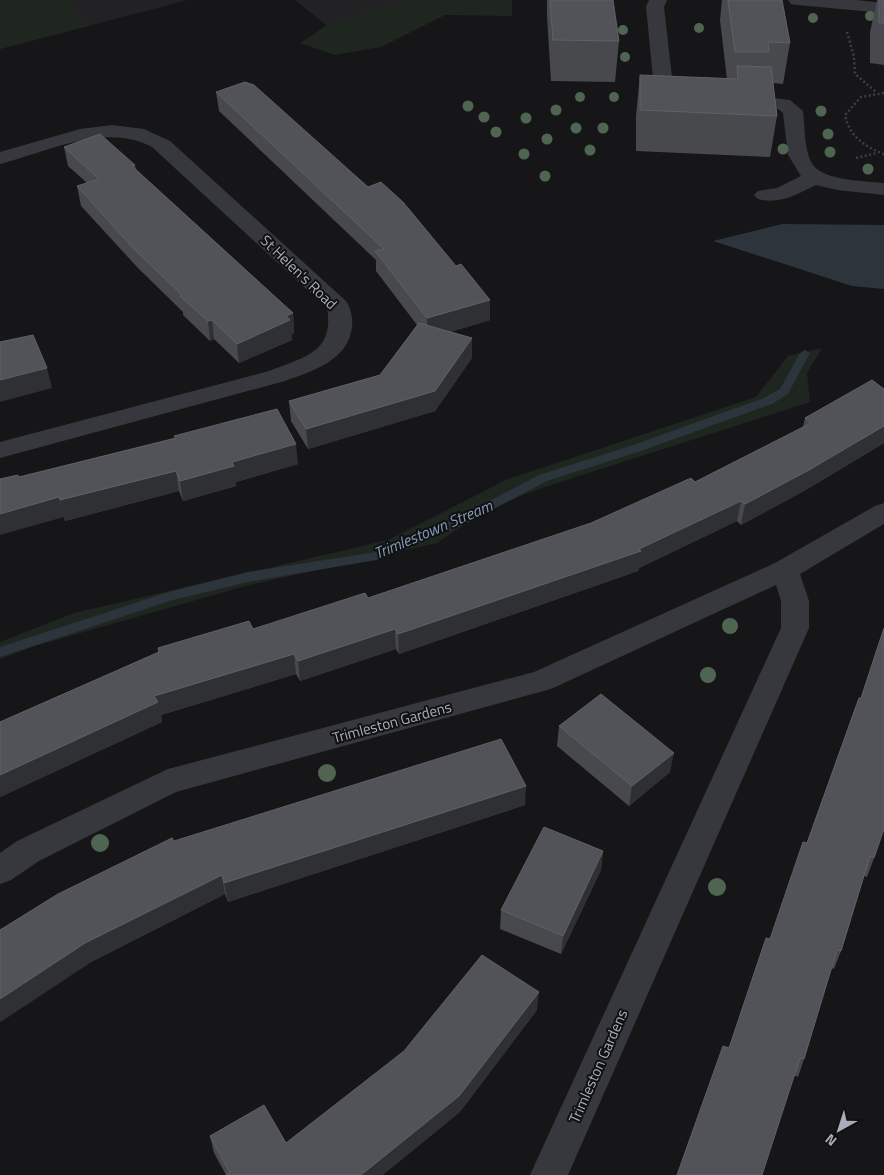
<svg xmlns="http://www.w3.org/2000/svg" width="884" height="1175" font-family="'Titillium Web',sans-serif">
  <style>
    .built { fill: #222225 }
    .green { fill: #1e261f }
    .water { fill: #2c353c }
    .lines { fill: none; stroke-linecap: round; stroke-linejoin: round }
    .stream { fill: #2c353c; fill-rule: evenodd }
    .path { stroke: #3d3f44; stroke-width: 2.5; stroke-dasharray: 2 2.5; stroke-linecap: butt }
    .minor { fill: #37383d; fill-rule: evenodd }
    .tree { fill: #506452 }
    .wall { fill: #47494d }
    .shaded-wall { fill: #2f3033 }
    .building { fill: #525359; stroke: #5f6168 }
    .labels { text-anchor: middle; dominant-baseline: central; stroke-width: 4; stroke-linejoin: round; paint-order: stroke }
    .street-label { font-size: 15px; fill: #a8adb8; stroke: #111113 }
    .water-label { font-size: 16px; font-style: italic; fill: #7f9bb3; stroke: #111113 }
  </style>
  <rect width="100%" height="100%" fill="#161618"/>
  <path class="built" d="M0 0H188L0 49Z
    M295 0H420L336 33Z"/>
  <path class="green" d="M0 0H68L88 26 0 49Z
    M406 0H512V16L445 15 381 47 335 55 300 43 327 25Z
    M822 348 807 373 810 402 548 486 488 508 437 543 249 585 35 646 0 659V642L74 613 388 540 508 479 756 397 788 356Z"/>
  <path class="water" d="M782 224 884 225V289L852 286 713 241Z"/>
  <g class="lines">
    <path class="stream" d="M805 350 810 353 788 394 772 404 641 451 547 481 463 525 382 559 248 582 173 600 0 657V647L172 591 248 572 376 552 455 519 539 475 633 445 764 398 780 389 800 353Z"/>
    <path class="path" d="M847 32 854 57 855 74 876 92
      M884 93 861 97 845 115C849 136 865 147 884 154
      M856 158 877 153"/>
    <path class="minor" d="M649 0H667L664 7 673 86 679 90 694 94 697 98 694 102C681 105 662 99 654 88L646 7Z
      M788 0H856L884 3V13L797 5 791 4Z
      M738 94 790 100 803 111C805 127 804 147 811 162 820 181 865 181 884 183V195L837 190 816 185C797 194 780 205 758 199L754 195 758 191 777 188 801 176 788 155 783 113 778 109 731 104 728 100 731 96Z
      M112 125 144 129 170 141 346 301C351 308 353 319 352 327 348 361 312 371 285 381L0 458V442L269 371C303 357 335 353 327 308L152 147C104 122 48 152 0 164V152L80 129Z
      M884 503V524L800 574 809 601V628L568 1175H530L781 628V601L776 585 551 689 176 792 39 861 11 880 0 884V853L17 841 168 769 534 672 775 563 875 506Z"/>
  </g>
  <g class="tree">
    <circle cx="870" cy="16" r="5"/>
    <circle cx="813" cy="18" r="5"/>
    <circle cx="699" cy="28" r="5"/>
    <circle cx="623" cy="30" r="5"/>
    <circle cx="625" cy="57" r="5"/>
    <circle cx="580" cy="97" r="5"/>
    <circle cx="614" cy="97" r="5"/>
    <circle cx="468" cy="106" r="5.5"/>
    <circle cx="556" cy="110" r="5.5"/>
    <circle cx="821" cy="111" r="5.5"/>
    <circle cx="484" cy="117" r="5.5"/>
    <circle cx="526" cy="118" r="5.5"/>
    <circle cx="576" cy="128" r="5.5"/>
    <circle cx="603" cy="128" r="5.5"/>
    <circle cx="496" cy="132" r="5.5"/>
    <circle cx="828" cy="134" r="5.5"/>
    <circle cx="547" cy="139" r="5.5"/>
    <circle cx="783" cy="149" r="5.5"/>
    <circle cx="590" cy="150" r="5.5"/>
    <circle cx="830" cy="152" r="5.5"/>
    <circle cx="524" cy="154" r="5.5"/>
    <circle cx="868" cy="169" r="5.5"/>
    <circle cx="545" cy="176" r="5.5"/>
    <circle cx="730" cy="626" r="8"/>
    <circle cx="708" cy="675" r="8"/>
    <circle cx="327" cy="773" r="9"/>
    <circle cx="100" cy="843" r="9"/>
    <circle cx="717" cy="887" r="9"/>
  </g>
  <path class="wall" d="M547 0H613L619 41 615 82 551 81 547 16Z
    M722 0H782L790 43 783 84 773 83 777 116 770 157 636 151V116L640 75 727 79 720 20Z
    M877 0H884V65L870 63V32Z
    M216 92 368 187 456 266 490 300V320L450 332 472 338V358L435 411 308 449 291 421 289 401 380 375 417 325 376 271V260L219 111Z
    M64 147 135 165 136 170 293 313 294 333 292 334V340L239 363 214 339 210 341 183 315V312L138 268 81 206 77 186 87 183 68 166Z
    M884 389V443L804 491 741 525 737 521 639 568 638 571 399 654 396 649 300 681 296 674 161 715 162 722 0 797V722L159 652 158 648 253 629 368 598 591 523 695 482 803 427 805 418Z
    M174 436 298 464 236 482V486L183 501 179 491 65 521 64 517 19 477 175 438Z
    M859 698 874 858 867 877 864 876 841 951 834 969 831 968 804 1059 798 1077 729 1048 807 843Z
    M559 726 670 772 629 806 557 746Z
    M525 805 228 902 225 894 91 962 0 1022V930L174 841Z
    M603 851 601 870 561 954 500 929 501 910Z
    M537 1010 459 1113 226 1175 214 1153 210 1136 286 1143Z"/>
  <path class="shaded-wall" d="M490 300V320L428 338 427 318Z
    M293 313 294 333 292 334V340L239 363 237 344 286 316Z
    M212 320 214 339 210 341 208 321Z
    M472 338V358L435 411 308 449 306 429Z
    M47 368 52 388 0 402V380Z
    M884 426V443L804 491 741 525 745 504Z
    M296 444 298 464 236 482V486L183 501 180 481 232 462Z
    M176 471 179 491 65 521 60 500Z
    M59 497 64 517 0 535V514Z
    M741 501 737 521 639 568 638 571 399 654 398 634Z
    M395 629 396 649 300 681 298 661Z
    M294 654 296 674 161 715 162 722 0 797V775L154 696Z
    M674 753 670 772 629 806 632 786Z
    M526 786 525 805 228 902 224 883Z
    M603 851 601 870 561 954 563 936Z
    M222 875 225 894 91 962 0 1022V999L85 943Z
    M539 992 537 1010 459 1113 383 1175H361Z"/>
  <path class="building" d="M550 0H613L619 41 553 40Z
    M728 0H782L790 43 768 42 769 52H735Z
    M879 0H884V23H879Z
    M737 66 771 67 777 116 640 110V75L738 79Z
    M245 82 254 85 368 187 381 182 403 202 456 266 461 264 490 300 427 318 375 251 384 249 216 92Z
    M100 134 135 165 132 166 293 313 286 316 290 320 237 344 212 320 208 321 180 296 182 295 134 249 77 186 99 179 64 147Z
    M419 323 472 338 435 391 306 429 289 401 380 375Z
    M33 335 47 368 0 380V342Z
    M872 380 884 389V426L809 470 745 504 741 501 639 549 641 551 398 634 395 629 298 661 294 654 154 696 158 702 0 775V722L159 652 158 648 249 621 253 629 365 593 368 598 591 523 691 478 695 482 811 423 805 418Z
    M277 409 296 444 232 462 234 466 180 481 176 471 60 500 59 497 0 514V479L18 475 19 477 176 438 174 436Z
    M884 628V829L874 858 870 856 841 951 837 950 804 1059 800 1058 762 1175H677L723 1046 729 1048 766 938 770 939 803 842 807 843 859 698H861Z
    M601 694 674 753 632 786 559 726Z
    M501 739 526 786 224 883 222 875 85 943 0 999V930L58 894 172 838 174 841Z
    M544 827 603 851 563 936 501 910Z
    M482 955 539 992 459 1096 361 1175H226L230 1173 210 1136 264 1105 286 1143 404 1051Z"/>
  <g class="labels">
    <g class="street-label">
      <text transform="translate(299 272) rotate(44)">St Helen's Road</text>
      <text transform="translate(392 722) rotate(-15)">Trimleston Gardens</text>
      <text transform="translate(598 1066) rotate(-66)">Trimleston Gardens</text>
    </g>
    <g class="water-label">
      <text transform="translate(433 529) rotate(-23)">Trimlestown Stream</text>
    </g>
  </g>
  <g transform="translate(839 1130) rotate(219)" stroke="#111113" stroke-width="4" paint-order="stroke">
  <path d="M0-4L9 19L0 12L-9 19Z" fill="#a8adb8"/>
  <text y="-8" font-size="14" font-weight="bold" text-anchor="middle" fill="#a8adb8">N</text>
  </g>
</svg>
